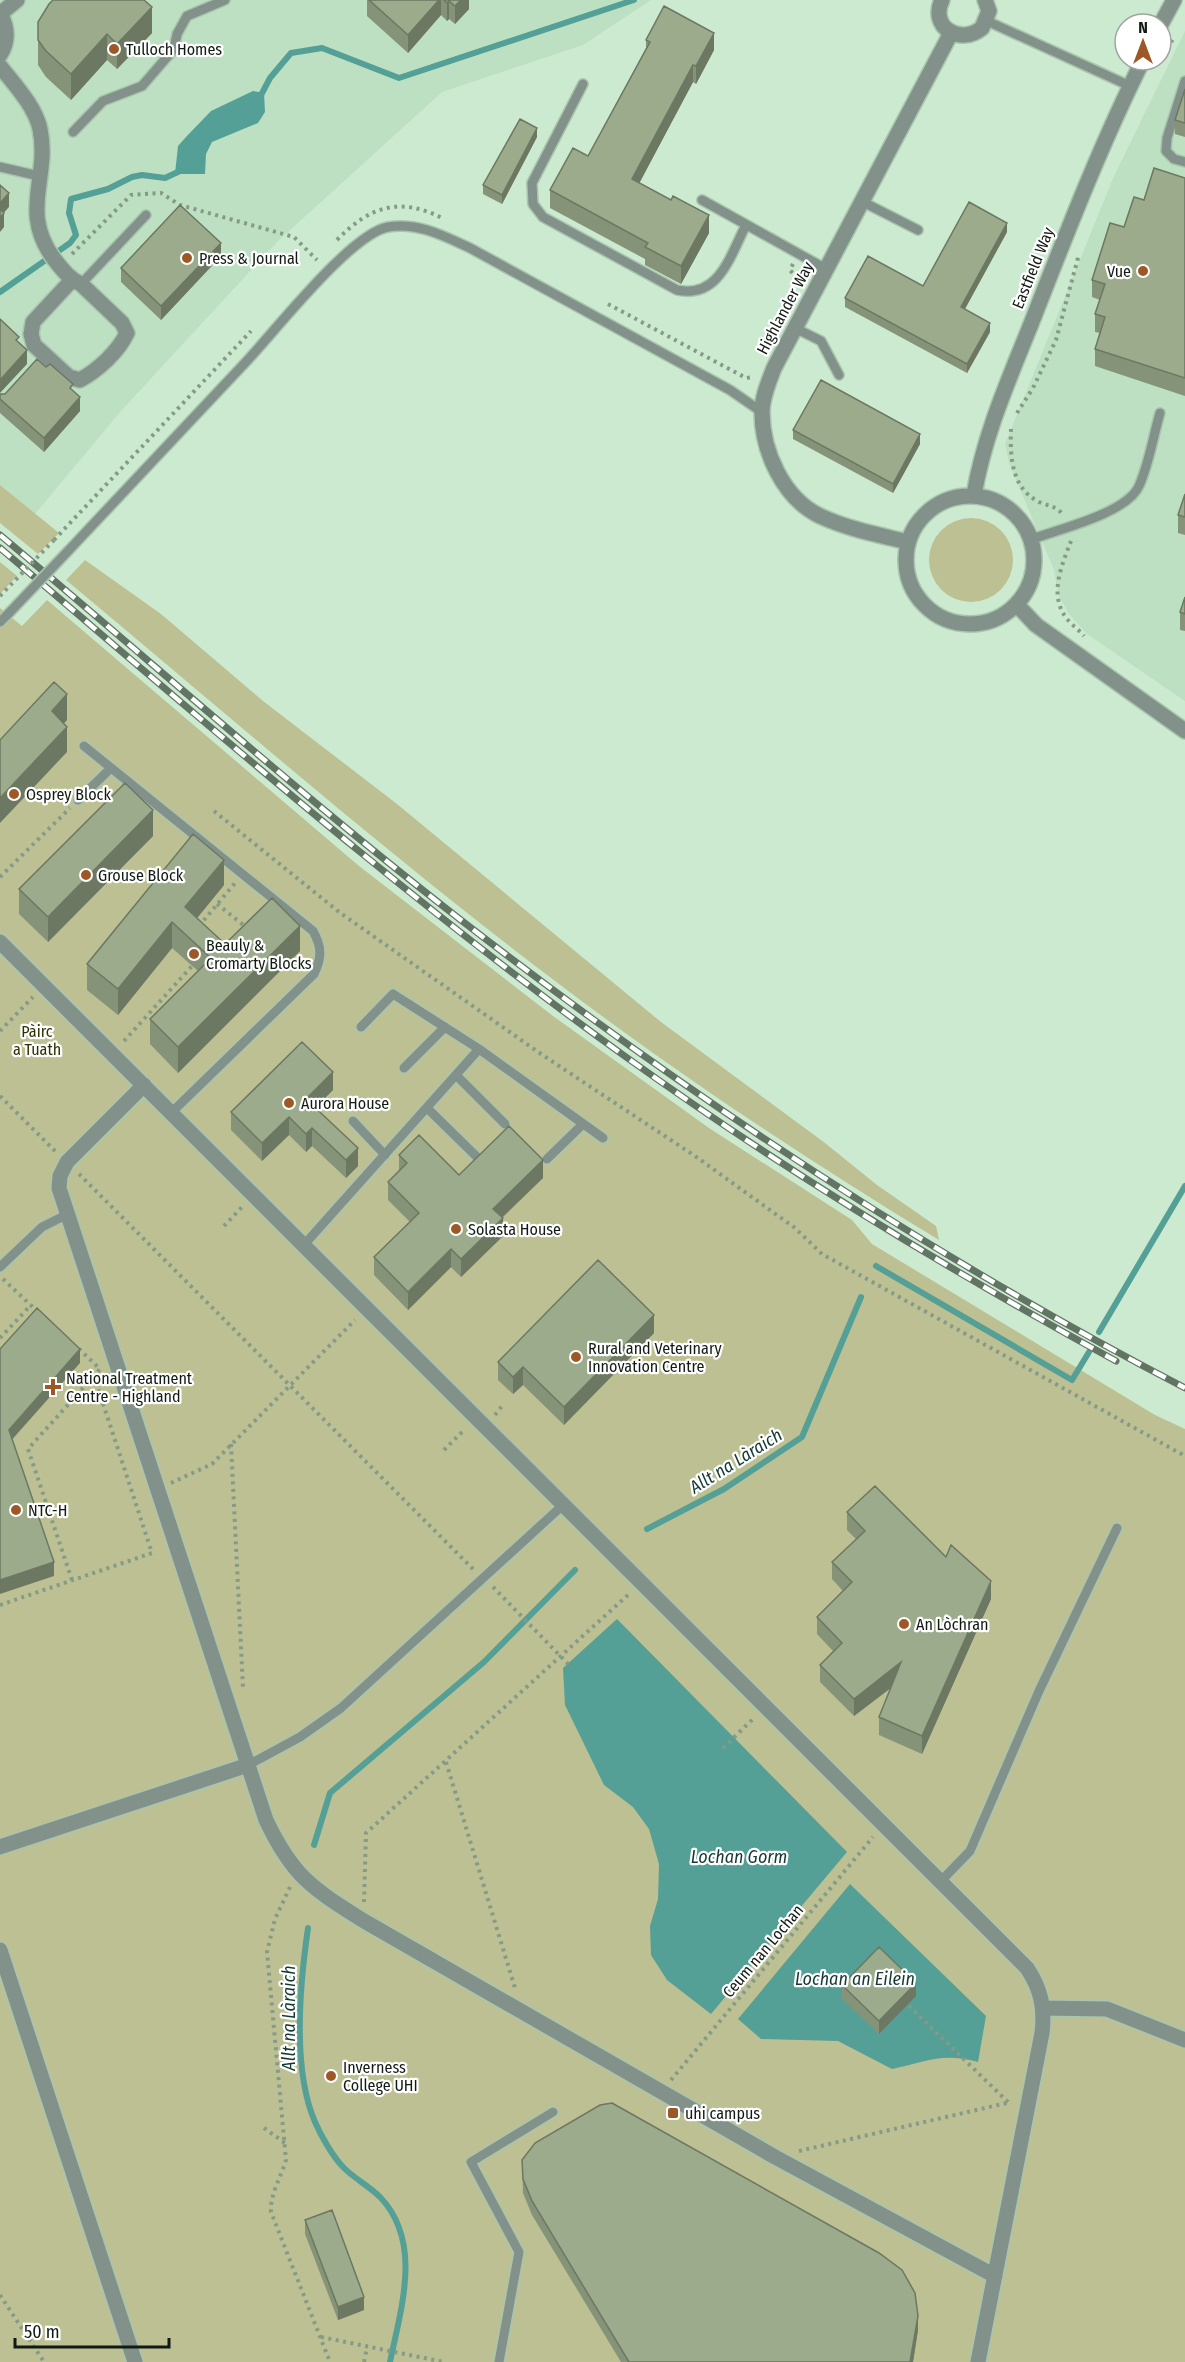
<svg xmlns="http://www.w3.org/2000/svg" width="1185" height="2362" font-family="'Fira Sans Condensed',sans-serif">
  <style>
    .built { fill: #bce0c1 }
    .green { fill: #bdc093 }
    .water { fill: #549f96 }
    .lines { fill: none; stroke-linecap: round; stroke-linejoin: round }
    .stream { stroke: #549f96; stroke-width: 6 }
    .service-casing { stroke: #aac5ae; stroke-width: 12 }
    .minor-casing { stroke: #aac5ae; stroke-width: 18 }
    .path { stroke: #859b87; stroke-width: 4; stroke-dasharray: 3 4.5; stroke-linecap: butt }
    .service { stroke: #82928b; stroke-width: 9 }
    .minor { stroke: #82928b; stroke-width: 15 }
    .rail-casing { stroke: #627564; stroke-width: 7 }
    .rail { stroke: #fff; stroke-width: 4.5; stroke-dasharray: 14; stroke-linecap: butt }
    .service-bridge-casing { stroke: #aac5ae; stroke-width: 12; stroke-linecap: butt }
    .path-bridge { stroke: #859b87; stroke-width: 4; stroke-dasharray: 3 4.5; stroke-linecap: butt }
    .service-bridge { stroke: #82928b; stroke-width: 9 }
    .wall { fill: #859378 }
    .shaded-wall { fill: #6c7862 }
    .building { fill: #9bab8c; stroke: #6c7862; stroke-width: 1.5 }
    .poi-dot { fill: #9c5927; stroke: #fff; stroke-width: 2 }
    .labels { text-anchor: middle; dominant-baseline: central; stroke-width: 4.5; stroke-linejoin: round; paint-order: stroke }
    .poi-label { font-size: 16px; fill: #111b12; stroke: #fff; text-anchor: start }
    .street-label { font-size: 16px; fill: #111b12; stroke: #fff }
    .park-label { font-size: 16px; fill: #303103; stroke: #fff }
    .water-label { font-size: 18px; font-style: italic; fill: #143935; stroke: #fff }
  </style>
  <rect width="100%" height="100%" fill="#ccead0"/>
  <path class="built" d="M0 0H651L583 45 442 92 277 242 121 411 35 514 0 485Z
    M1185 31V701L1087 634 1068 613 1058 594 1054 570 1009 463 1005 444 1114 176Z"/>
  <path class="green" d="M0 485 59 533 38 554 0 523Z
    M929 560a42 42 0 1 1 84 0a42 42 0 1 1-84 0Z
    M85 560 161 614 263 701 397 804 661 1022 825 1143 877 1185 936 1226 939 1240C842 1181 746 1119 653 1053 449 908 259 741 66 580Z
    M0 562 17 576 0 594Z
    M47 600 359 866 553 1016 709 1128 852 1220 872 1244 1155 1415 1185 1429V2362H0V608L22 626Z"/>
  <path class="water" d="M253 91 264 93 265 112 258 123 212 142 206 154 205 174H175L178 146 186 137 211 111Z
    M617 1619 847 1852 711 2014 667 1980 651 1955 650 1926 658 1899 659 1864 649 1829 633 1807 604 1785 565 1705 563 1668Z
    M850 1884 986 2016 978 2062C942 2052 926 2062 892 2069L838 2041 761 2039 738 2019Z"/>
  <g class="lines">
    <path class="stream" d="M260 97 270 78 291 53 322 48 399 78 634 0
      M0 292 70 243 76 235 69 213 71 199 108 189 132 177 142 175 165 178 180 171
      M876 1266 1072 1380 1089 1352
      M1099 1332 1185 1186
      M647 1529 724 1489 802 1437 861 1297
      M314 1845 330 1793 484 1662 575 1570
      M308 1928C300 1983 292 2069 315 2122 321 2136 333 2157 344 2168 355 2179 369 2186 380 2197 423 2242 401 2308 390 2362"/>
    <defs>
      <path id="service" d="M987 21 1130 86
        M1185 81 1167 138 1166 151 1174 159 1185 162
        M583 84 532 183 533 204 543 217 677 290C719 299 730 256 746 225
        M73 132 103 101 142 86 174 49 177 34 187 16 225 0
        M0 167 39 176
        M702 200 826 269
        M863 202 918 230
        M81 284 146 215
        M795 328 821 341 839 375
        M1032 539C1060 529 1127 513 1139 486 1149 464 1153 437 1160 413
        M69 550C127 488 186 426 244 364 273 334 350 234 388 227 418 222 444 236 470 248L730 390 762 412
        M0 622 10 612
        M84 746 313 931C322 947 322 958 314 974L171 1113
        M78 800 111 768
        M479 1049 603 1138
        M404 1068 445 1027
        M456 1075 505 1124
        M427 1108 477 1157
        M353 1121 385 1155
        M547 1159 583 1124
        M303 1246 479 1049 393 994 361 1027
        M0 1267 42 1227 68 1214
        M248 1765 300 1737 341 1708 563 1505
        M941 1881 970 1851 1039 1691 1117 1528
        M499 2362 519 2252 471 2162 553 2112"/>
      <path id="minor" d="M942 0C929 27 960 46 982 28L989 11 985 0
        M0 13C8 28 9 41 0 55
        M0 14 17 0
        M1161 24 1174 0
        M0 66C14 84 35 106 40 129 50 179 19 211 54 259 62 269 69 279 81 284L122 323 127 333C118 352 98 370 80 380L69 377 34 345 31 334 33 322 72 280
        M974 495C984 434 1010 377 1033 319 1067 232 1101 144 1143 60
        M906 560a64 64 0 1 1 128 0a64 64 0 1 1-128 0Z
        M908 542C879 535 848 529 820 516 783 498 762 451 762 412 762 397 769 381 774 368L951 33
        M1017 605 1036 625 1185 731
        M0 942 1027 1968C1041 1989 1045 2008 1042 2033L978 2362
        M144 1085 67 1162 60 1176 59 1188 266 1820C293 1877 312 1888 364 1921L775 2157 995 2276
        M0 1847 248 1765
        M0 1950 135 2362
        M1043 2008 1107 2009 1185 2040"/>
    </defs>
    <use href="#service" class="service-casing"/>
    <use href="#minor" class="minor-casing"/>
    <path class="path" d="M1160 62 1174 37
      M337 240C370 206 400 196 444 219
      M72 254 131 195 161 193 180 205 294 237 317 260
      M793 264 790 270 800 282
      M608 304 746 378 753 377
      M1017 413 1033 388 1056 340 1079 254
      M1011 429C1010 456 1011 488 1039 502 1048 506 1057 506 1063 515
      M54 540 251 331
      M1071 541C1062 565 1048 595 1067 619 1072 625 1079 630 1084 636
      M214 811 339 912 541 1054 695 1156 795 1228 822 1254 1185 1456
      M0 877 70 808
      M217 904 247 928
      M199 926 235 883
      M0 1031 33 997
      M124 1041 192 966
      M0 1096 56 1152
      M79 1174 474 1570
      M224 1226 242 1207
      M3 1279 39 1313
      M0 1338 31 1305
      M495 1415 502 1406
      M231 1444 243 1688
      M444 1450 465 1429
      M171 1483 212 1464 355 1320
      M72 1580 28 1449 94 1376
      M493 1587 572 1668
      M0 1605 152 1553 94 1376 100 1369 78 1348
      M723 1748 754 1718
      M446 1762 515 1988
      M290 1887 275 1919 267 1952 286 2160C281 2177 270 2194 271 2212L330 2362
      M364 1902 366 1833 629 1594
      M909 2006 1009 2103
      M671 2080 873 1837
      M264 2128 285 2143
      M799 2151 1011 2102
      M0 2295 44 2362
      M321 2337 444 2362
      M364 2362 367 2347"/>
    <use href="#service" class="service"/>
    <use href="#minor" class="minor"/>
    <defs>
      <path id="rail" d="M0 535C152 662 300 795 457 917 685 1094 929 1255 1185 1388
        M0 548C205 722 407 900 626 1057 782 1169 947 1269 1116 1361"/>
    </defs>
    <use href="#rail" class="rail-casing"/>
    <use href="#rail" class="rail"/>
    <defs>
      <path id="service-bridge" d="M10 612 69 550"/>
    </defs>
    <use href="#service-bridge" class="service-bridge-casing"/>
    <path class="path-bridge" d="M0 596 54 540"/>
    <use href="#service-bridge" class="service-bridge"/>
  </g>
  <path class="wall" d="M367 0H469V9L455 24 449 19 447 21 441 15 408 53 367 16Z
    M38 22 152 33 117 69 107 60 71 100 46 77 38 65Z
    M646 40 714 50 696 84 693 82 639 183 709 233 681 284 645 265V259L550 208V190L588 156 646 48Z
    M1185 89V137L1175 134V120Z
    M537 137 502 204 483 194V185Z
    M1185 178V396L1095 366V349L1100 333 1095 332V314L1100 300 1092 297V280L1124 227 1144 200Z
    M1007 232 965 309 990 332 967 373 845 307V298L923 286Z
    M221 256 161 320 121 282V268Z
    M73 391 80 411 44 452 0 413V394Z
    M793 430 920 444 893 493 793 439Z
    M1185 494V535L1178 533V515Z
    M1185 597V631L1180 630V612Z
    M153 836 48 942 19 914V889Z
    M224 885 197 918 225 944 300 951 178 1073 150 1044V1019L198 971 172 948 118 1015 87 990V964Z
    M333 1090 315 1107 358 1166 346 1178 312 1146 306 1152 289 1135 262 1161 231 1130V1112Z
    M399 1155 459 1175 543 1178 502 1218 503 1236 461 1277 451 1267 408 1310 374 1275V1257L410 1222 388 1200V1182L399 1171Z
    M654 1333 564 1425 523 1385 513 1394 498 1380V1362Z
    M847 1512 946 1557 991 1599 922 1754 879 1735V1717L891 1688 854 1716 820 1682V1665L833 1651 817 1634V1617L843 1591 832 1579V1562L856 1539 847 1530Z
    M842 1985 916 1996 879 2034 842 1999Z
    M522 2160 918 2330 913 2362H621L532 2215 523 2193Z
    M305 2220 364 2310 338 2320 305 2234Z"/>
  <path class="shaded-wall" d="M439 0H441V15L408 53V35Z
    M461 0H469V9L455 24V6Z
    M449 1V19L447 21V3Z
    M152 7V33L117 69V44Z
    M714 33V50L696 84V66Z
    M107 34V60L71 100V74Z
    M693 65V82L632 197V179Z
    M537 128V137L502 204V195Z
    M9 193V207L0 217V203Z
    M4 213V227L0 232V218Z
    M709 215V233L681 284V266Z
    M1007 223V232L961 316V307Z
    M221 243V256L161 320V306Z
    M990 323V332L967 373V364Z
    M27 350V364L0 393V380Z
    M80 397V411L44 452V438Z
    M920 434V444L893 493V484Z
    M67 694V720L52 737V711Z
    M67 727V752L0 823V798Z
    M153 810V836L48 942V917Z
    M224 860V885L185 933V907Z
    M172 922V948L118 1015V989Z
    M300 926V951L178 1073V1047Z
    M333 1072V1090L306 1117V1099Z
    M289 1117V1135L262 1161V1143Z
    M312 1128V1146L306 1152V1134Z
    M358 1148V1166L346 1178V1160Z
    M543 1160V1178L493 1226V1209Z
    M503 1218V1236L461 1277V1259Z
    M451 1249V1267L408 1310V1292Z
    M654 1315V1333L564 1425V1407Z
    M80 1349V1363L9 1443V1430Z
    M523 1367V1385L513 1394V1377Z
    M54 1562V1576L0 1594V1580Z
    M991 1581V1599L922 1754V1736Z
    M901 1662V1680L854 1716V1699Z
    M916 1983V1996L879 2034V2021Z
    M364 2297V2310L338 2320V2307Z
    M918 2316V2330L913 2362H910Z"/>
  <path class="building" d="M53 0H144L152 7 117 44 107 34 71 74 46 51 38 40V22L49 4Z
    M369 0H439L408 35Z
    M444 0H461L455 6 449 1 447 3Z
    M664 6 714 33 696 66 693 65 632 179 671 200 673 196 709 215 681 266 645 247 648 243 550 190 573 148 588 156 650 42 646 40Z
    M1185 89V123L1175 120Z
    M520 119 537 128 502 195 483 185Z
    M1154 168 1185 178V378L1095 349 1105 317 1095 314 1105 284 1092 280 1110 223 1124 227 1134 197 1144 200Z
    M0 185 9 193 0 203Z
    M969 202 1007 223 961 307 990 323 967 364 845 298 868 256 923 286Z
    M180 205 221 243 161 306 121 268Z
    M0 209 4 213 0 218Z
    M0 319 19 337 16 340 27 350 0 380Z
    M37 359 46 367 50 364 73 384 70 388 80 397 44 438 0 399V394H5Z
    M821 380 920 434 893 484 793 430Z
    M1185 494V517L1178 515Z
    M1185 597V614L1180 612Z
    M54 682 67 694 52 711 67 727 0 798V740Z
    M125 783 153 810 48 917 19 889Z
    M193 834 224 860 185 907 225 944 272 898 300 926 178 1047 150 1019 211 958 172 922 118 989 87 964Z
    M302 1042 333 1072 306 1099 358 1148 346 1160 312 1128 306 1134 289 1117 262 1143 231 1112Z
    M509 1126 543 1160 493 1209 503 1218 461 1259 451 1249 408 1292 374 1257 419 1213 388 1182 407 1163 399 1155 419 1135 459 1175Z
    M598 1260 654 1315 564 1407 523 1367 513 1377 498 1362Z
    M37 1308 80 1349 9 1430 54 1562 0 1580V1349Z
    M875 1486 946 1557 951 1545 991 1581 922 1736 879 1717 901 1662 854 1699 820 1665 842 1643 817 1617 852 1582 832 1562 865 1531 847 1512Z
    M879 1947 916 1983 879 2021 842 1985Z
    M612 2103 879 2253 902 2270 915 2293 918 2316 910 2362H629L532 2201 523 2179 522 2160 535 2143 600 2105Z
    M332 2210 364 2297 338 2307 305 2220Z"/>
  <g class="poi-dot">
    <circle cx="114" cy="49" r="6"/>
    <circle cx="187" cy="258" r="6"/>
    <circle cx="1143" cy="271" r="6"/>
    <circle cx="14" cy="794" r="6"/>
    <circle cx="86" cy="875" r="6"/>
    <circle cx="194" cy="954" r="6"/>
    <circle cx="289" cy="1103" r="6"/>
    <circle cx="456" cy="1229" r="6"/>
    <circle cx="576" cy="1357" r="6"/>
    <path d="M50 1378h6v6h6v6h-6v6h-6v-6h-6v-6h6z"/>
    <circle cx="16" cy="1510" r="6"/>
    <circle cx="904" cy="1624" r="6"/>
    <circle cx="331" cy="2076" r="6"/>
    <rect x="667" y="2107" width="12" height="12" rx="3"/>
  </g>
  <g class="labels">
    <g class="poi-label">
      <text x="126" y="49">Tulloch Homes</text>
      <text x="199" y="258">Press &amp; Journal</text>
      <text x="1131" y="271" text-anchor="end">Vue</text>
      <text x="26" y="794">Osprey Block</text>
      <text x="98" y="875">Grouse Block</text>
      <text x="206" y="945">Beauly &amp;<tspan x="206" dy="18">Cromarty Blocks</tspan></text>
      <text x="301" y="1103">Aurora House</text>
      <text x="468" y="1229">Solasta House</text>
      <text x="588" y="1348">Rural and Veterinary<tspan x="588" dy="18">Innovation Centre</tspan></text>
      <text x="66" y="1378">National Treatment<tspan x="66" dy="18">Centre - Highland</tspan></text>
      <text x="28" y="1510">NTC-H</text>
      <text x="916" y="1624">An Lòchran</text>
      <text x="343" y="2067">Inverness<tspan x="343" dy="18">College UHI</tspan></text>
      <text x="685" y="2113">uhi campus</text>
    </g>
    <g class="street-label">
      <text transform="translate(1033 268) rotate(-68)">Eastfield Way</text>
      <text transform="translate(785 308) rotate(-62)">Highlander Way</text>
      <text transform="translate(763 1951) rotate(-50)">Ceum nan Lochan</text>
    </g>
    <g class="park-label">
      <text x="37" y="1031">Pàirc<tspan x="37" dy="18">a Tuath</tspan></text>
    </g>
    <g class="water-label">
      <text transform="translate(736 1461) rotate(-32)">Allt na Làraich</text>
      <text x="739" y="1857">Lochan Gorm</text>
      <text x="855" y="1979">Lochan an Eilein</text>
      <text transform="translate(289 2018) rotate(-90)">Allt na Làraich</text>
    </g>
  </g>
  <g transform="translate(1143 42)"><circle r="28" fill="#ffffff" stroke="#a0a4a0" stroke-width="1.5"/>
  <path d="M0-4.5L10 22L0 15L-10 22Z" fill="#9c5927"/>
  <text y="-9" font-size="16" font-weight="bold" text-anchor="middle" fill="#111b12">N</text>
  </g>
  <path d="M15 2338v9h154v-9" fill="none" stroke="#111b12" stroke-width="3"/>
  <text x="24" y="2338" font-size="18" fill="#111b12" stroke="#ffffff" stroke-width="4.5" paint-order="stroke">50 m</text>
</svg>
